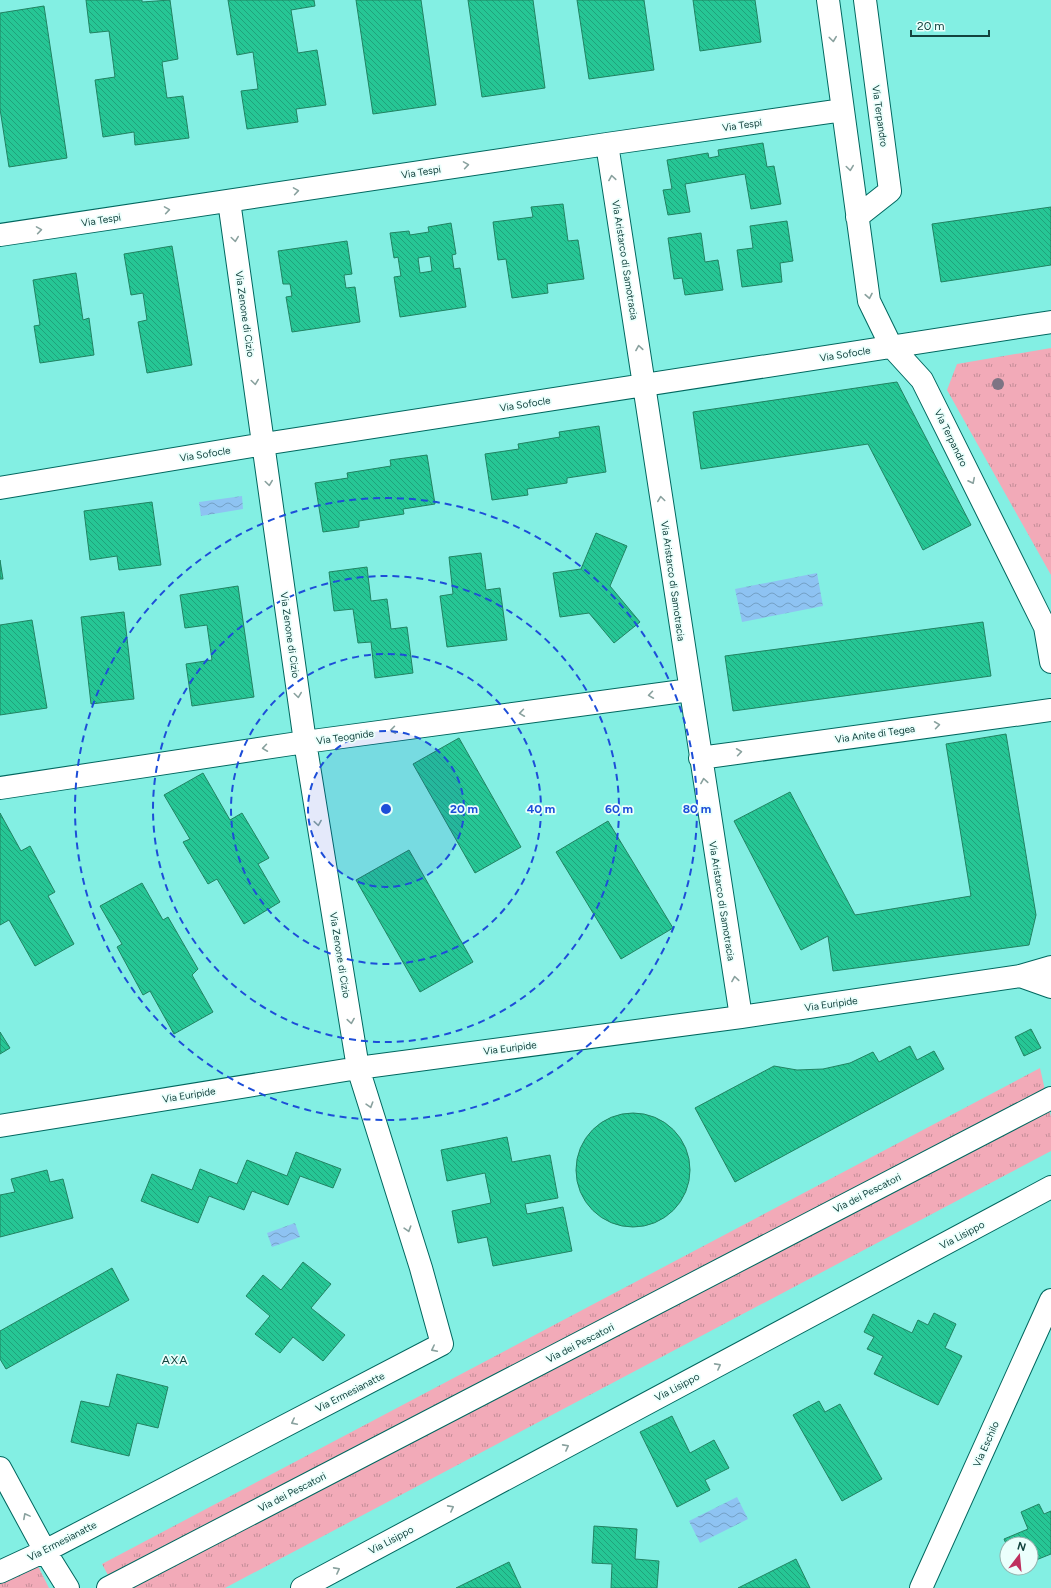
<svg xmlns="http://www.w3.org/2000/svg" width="1051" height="1588" font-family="Figtree,sans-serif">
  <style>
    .grass { fill: url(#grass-tufts) }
    .water { fill: url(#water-waves) }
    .building { fill: url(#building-back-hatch); stroke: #218362; fill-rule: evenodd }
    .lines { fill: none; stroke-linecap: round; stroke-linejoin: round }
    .minor-casing { stroke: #00675f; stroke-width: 24 }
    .minor { stroke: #fff; stroke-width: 22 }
    .tree { fill: #7e7484 }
    .oneway { stroke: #89a19e }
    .ring { fill: none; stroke: #1d4ed8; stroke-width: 2; stroke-dasharray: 7 5 }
    .labels { text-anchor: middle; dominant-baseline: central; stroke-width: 3.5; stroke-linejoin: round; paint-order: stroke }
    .street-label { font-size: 10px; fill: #13433e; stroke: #ebfffc }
    .quarter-label { font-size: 12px; letter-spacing: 1px; fill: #13433e; stroke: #ebfffc }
    .centre { fill: #1d4ed8; stroke: #ebfffc; stroke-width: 2 }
    .ring-label { font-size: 12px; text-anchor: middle; font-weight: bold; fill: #1d4ed8; stroke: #ebfffc; stroke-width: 3.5; stroke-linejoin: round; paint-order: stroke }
  </style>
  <defs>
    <pattern id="grass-tufts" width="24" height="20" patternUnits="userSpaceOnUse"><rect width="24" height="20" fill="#f2aab8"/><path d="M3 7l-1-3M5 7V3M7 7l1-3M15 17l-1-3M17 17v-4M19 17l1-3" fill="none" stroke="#c38c97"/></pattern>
    <pattern id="water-waves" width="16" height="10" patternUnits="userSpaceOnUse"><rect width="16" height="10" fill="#8ec3f2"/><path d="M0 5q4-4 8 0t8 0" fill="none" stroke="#73a0c5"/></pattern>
    <pattern id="building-back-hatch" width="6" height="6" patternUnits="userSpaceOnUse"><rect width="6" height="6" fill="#26c695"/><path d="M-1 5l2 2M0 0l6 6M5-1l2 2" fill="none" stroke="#20a27b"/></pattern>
  </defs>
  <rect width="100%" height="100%" fill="#83efe3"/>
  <path class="grass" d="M1051 348V575L947 390 957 364Z
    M1040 1068 1051 1117V1151L225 1588H115L102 1564Z
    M37 1564 49 1588H0V1582Z"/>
  <path class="water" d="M242 496 243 509 201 516 199 502Z
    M817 573 823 606 742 622 735 589Z
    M295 1223 300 1237 272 1247 267 1233Z
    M737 1497 748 1519 700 1543 689 1521Z"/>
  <path class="building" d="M86 0H142V2L170 0 178 59 162 62 167 98 183 96 189 138 135 145 134 132 103 137 95 80 115 77 109 31 90 33Z
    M228 0H314L315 6 291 10 298 53 317 50 326 105 296 109 298 122 247 129 241 91 258 89 253 52 237 55Z
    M356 0H421L436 105 373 114Z
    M468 0H533L545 88 482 97Z
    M577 0H644L654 70 589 79Z
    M693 0H755L761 42 700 51Z
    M44 6 67 158 9 167 0 109V13Z
    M763 143 767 167 774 166 781 204 751 209 745 174 685 184 690 212 668 215 663 190 672 189 667 160 708 153 709 158 719 156 718 150Z
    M563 204 568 241 578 240 584 279 547 284 548 293 512 298 506 259 498 260 493 222 533 217 531 207Z
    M1051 207V265L941 282 932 224Z
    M787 221 793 261 780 263 782 282 742 287 737 250 753 248 750 226Z
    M451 223 456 254 452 255 454 269 460 268 466 307 400 317 394 277 401 276 398 257 394 258 390 233 409 231 410 235 429 232 428 227ZM430 256 432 271 420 273 418 258Z
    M701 233 705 262 718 260 723 290 685 295 682 278 674 279 668 238Z
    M347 241 352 274 344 275 346 288 355 287 360 322 292 332 286 297 292 296 290 284H283L278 251Z
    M172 246 192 365 147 373 138 322 147 320 143 293 131 295 124 254Z
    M76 273 83 320 89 318 94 355 40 363 34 326 40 325 33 280Z
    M897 382 971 525 923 550 868 444 701 469 693 412Z
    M599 426 606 472 567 478V483L527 489 528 495 492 500 485 454 519 449 518 444 560 437 559 432Z
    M427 455 435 504 403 509 404 514 359 521V527L323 532 315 483 348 478 347 473 391 466 390 460Z
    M152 502 161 565 119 570 117 556 90 560 84 511Z
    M596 533 627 546 610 586 640 622 614 643 589 613 560 617 553 573 581 569Z
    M481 553 486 590 500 588 507 640 447 647 440 596 453 594 449 557Z
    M0 560 3 579H0Z
    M367 567 371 601 387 599 391 629 407 627 413 673 375 678 371 642 358 643 353 609 334 611 329 572Z
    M238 586 254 697 192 706 186 664 212 660 207 625 185 628 180 595Z
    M124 612 134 699 91 704 81 617Z
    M32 620 47 708 0 715V625Z
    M983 622 991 676 733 711 725 656Z
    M1006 734 1036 915 1029 945 833 971 828 936 801 950 734 821 790 792 855 915 971 896 946 744Z
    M459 738 521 847 475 873 413 764Z
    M203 773 230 820 242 813 269 858 258 864 280 902 244 924 217 879 208 884 183 842 190 839 164 795Z
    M0 813 21 851 30 846 55 892 48 896 74 944 35 966 9 920 0 925Z
    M608 821 673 928 621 959 556 852Z
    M409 850 473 962 420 992 356 880Z
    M142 883 163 920 168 917 198 969 192 975 213 1012 174 1034 150 991 143 995 117 947 122 944 100 906Z
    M1031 1029 1041 1048 1024 1056 1015 1037Z
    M0 1032 10 1048 0 1054Z
    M910 1046 917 1060 934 1051 944 1069 735 1182 695 1108 774 1066 797 1070 823 1069 850 1063 873 1052 879 1062Z
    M576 1170a57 57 0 1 1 114 0a57 57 0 1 1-114 0Z
    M507 1137 512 1162 550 1155 558 1198 525 1204 527 1214 563 1207 572 1251 493 1266 487 1237 458 1243 452 1211 491 1203 485 1173 447 1181 441 1150Z
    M296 1152 341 1169 333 1188 300 1176 288 1205 252 1191 244 1210 209 1196 198 1223 141 1201 152 1174 192 1190 200 1169 237 1184 247 1160 287 1176Z
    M47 1170 50 1182 63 1179 73 1218 0 1237V1195L15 1192 11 1179Z
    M303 1262 331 1284 311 1308 345 1335 323 1361 293 1337 280 1353 255 1334 270 1316 246 1296 263 1275 281 1290Z
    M112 1268 129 1300 6 1369 0 1359V1331Z
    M934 1313 956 1324 945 1348 962 1356 938 1405 874 1374 883 1356 867 1349 874 1337 864 1332 873 1314 912 1333 918 1320 928 1325Z
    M117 1374 168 1387 158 1428 137 1423 129 1456 71 1442 81 1401 109 1407Z
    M819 1401 825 1412 840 1404 882 1479 842 1501 793 1415Z
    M672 1416 690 1453 714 1440 729 1468 705 1480 710 1490 677 1507 640 1432Z
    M1039 1504 1044 1514 1051 1511V1554L1031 1562V1544H1007V1546L1004 1539 1028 1529 1021 1512Z
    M594 1526 637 1529 635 1559 659 1561 657 1588H611L612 1564 592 1563Z
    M796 1559 810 1588H738Z
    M509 1562 521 1588H456Z"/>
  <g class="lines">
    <defs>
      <path id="minor" d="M828 0 869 301 891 346 922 380 1045 627 1051 662
        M607 144 741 1017
        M857 217 890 191 865 0
        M0 235 607 144 843 110
        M0 488 264 444 1051 322
        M700 758 1051 710
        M0 788 305 742 690 690
        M1020 976 1051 987
        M0 1126 358 1068 741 1017 1020 976 1051 967
        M0 1468 45 1551 68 1588
        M0 1572 45 1551 442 1344 421 1268 358 1068 305 742 229 201
        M108 1588 1051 1098
        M302 1588 1051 1187
        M921 1588 1051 1300"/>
    </defs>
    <use href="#minor" class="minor-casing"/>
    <use href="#minor" class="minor"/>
  </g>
  <circle class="tree" cx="998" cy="384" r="6"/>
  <defs><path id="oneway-chevron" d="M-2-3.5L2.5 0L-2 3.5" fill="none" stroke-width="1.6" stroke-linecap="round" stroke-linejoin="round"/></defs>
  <g class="oneway">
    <use href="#oneway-chevron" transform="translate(833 39) rotate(83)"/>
    <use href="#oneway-chevron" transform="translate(466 165) rotate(-9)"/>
    <use href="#oneway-chevron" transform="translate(850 168) rotate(82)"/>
    <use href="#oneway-chevron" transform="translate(612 178) rotate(-99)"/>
    <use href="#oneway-chevron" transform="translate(296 191) rotate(-9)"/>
    <use href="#oneway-chevron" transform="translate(167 210) rotate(-9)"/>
    <use href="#oneway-chevron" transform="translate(39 230) rotate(-9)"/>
    <use href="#oneway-chevron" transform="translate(235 239) rotate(82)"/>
    <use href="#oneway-chevron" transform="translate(869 296) rotate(79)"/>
    <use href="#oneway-chevron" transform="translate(639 348) rotate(-99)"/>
    <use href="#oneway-chevron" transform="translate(255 382) rotate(82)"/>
    <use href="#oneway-chevron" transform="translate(972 481) rotate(64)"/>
    <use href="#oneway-chevron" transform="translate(269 483) rotate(82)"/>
    <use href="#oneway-chevron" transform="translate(661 499) rotate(-98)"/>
    <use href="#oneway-chevron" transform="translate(298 695) rotate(82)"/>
    <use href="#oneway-chevron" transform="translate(651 695) rotate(172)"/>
    <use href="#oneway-chevron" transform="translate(522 713) rotate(172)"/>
    <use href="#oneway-chevron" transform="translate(937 725) rotate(-8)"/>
    <use href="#oneway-chevron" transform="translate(393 730) rotate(172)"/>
    <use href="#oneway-chevron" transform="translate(265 748) rotate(172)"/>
    <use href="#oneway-chevron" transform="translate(739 752) rotate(-8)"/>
    <use href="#oneway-chevron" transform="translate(704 781) rotate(-99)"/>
    <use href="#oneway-chevron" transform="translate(318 823) rotate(81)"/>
    <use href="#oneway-chevron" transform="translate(735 979) rotate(-99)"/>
    <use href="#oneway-chevron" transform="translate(351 1021) rotate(81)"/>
    <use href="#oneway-chevron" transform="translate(370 1105) rotate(73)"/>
    <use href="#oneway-chevron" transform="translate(408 1229) rotate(73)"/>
    <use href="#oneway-chevron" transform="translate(434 1349) rotate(153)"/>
    <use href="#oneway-chevron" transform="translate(718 1366) rotate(-28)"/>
    <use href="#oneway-chevron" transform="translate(294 1422) rotate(153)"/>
    <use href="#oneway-chevron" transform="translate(566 1447) rotate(-28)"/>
    <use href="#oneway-chevron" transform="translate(451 1508) rotate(-28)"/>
    <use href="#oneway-chevron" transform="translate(26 1516) rotate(-118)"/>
    <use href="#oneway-chevron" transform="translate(337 1570) rotate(-28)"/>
  </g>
  <circle cx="386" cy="809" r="78" fill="#1d4ed8" fill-opacity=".12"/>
  <g class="ring">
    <circle cx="386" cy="809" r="78"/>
    <circle cx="386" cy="809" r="155"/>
    <circle cx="386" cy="809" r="233"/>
    <circle cx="386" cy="809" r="311"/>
  </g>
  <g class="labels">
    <g class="street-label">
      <text transform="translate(880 116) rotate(82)">Via Terpandro</text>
      <text transform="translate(742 125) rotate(-8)">Via Tespi</text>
      <text transform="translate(421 172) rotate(-9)">Via Tespi</text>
      <text transform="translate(101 220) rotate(-9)">Via Tespi</text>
      <text transform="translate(625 260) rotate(81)">Via Aristarco di Samotracia</text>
      <text transform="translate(245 314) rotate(82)">Via Zenone di Cizio</text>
      <text transform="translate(845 354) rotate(-9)">Via Sofocle</text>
      <text transform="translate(525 404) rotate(-9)">Via Sofocle</text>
      <text transform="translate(951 438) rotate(64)">Via Terpandro</text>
      <text transform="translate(205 454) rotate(-9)">Via Sofocle</text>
      <text transform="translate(673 581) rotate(82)">Via Aristarco di Samotracia</text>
      <text transform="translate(290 635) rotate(82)">Via Zenone di Cizio</text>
      <text transform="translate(875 734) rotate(-8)">Via Anite di Tegea</text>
      <text transform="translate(345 737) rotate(-8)">Via Teognide</text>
      <text transform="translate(722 901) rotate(81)">Via Aristarco di Samotracia</text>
      <text transform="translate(340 955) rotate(81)">Via Zenone di Cizio</text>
      <text transform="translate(831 1004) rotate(-8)">Via Euripide</text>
      <text transform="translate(510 1048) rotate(-7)">Via Euripide</text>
      <text transform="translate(189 1095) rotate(-9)">Via Euripide</text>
      <text transform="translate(867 1193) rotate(-27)">Via dei Pescatori</text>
      <text transform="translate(962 1235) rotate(-28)">Via Lisippo</text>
      <text transform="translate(580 1343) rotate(-27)">Via dei Pescatori</text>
      <text transform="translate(677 1387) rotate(-28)">Via Lisippo</text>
      <text transform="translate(350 1392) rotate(-27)">Via Ermesianatte</text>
      <text transform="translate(986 1444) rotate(-66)">Via Eschilo</text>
      <text transform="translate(292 1492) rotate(-27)">Via dei Pescatori</text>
      <text transform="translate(391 1540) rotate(-28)">Via Lisippo</text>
      <text transform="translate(62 1541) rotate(-27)">Via Ermesianatte</text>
    </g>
    <g class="quarter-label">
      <text x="175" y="1360">AXA</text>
    </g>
  </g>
  <circle cx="386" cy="809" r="6" class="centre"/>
  <g class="ring-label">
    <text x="464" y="813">20 m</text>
    <text x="541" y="813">40 m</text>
    <text x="619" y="813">60 m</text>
    <text x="697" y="813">80 m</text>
  </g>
  <g transform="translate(1019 1556) rotate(16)"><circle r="19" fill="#ebfffc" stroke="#95b4b0"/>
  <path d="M0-3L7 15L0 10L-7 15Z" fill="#be305f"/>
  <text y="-6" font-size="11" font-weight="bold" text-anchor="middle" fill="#13433e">N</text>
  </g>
  <path d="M911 30v6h78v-6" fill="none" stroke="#13433e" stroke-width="2"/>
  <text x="917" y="30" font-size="12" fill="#13433e" stroke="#ebfffc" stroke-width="3" paint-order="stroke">20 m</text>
</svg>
